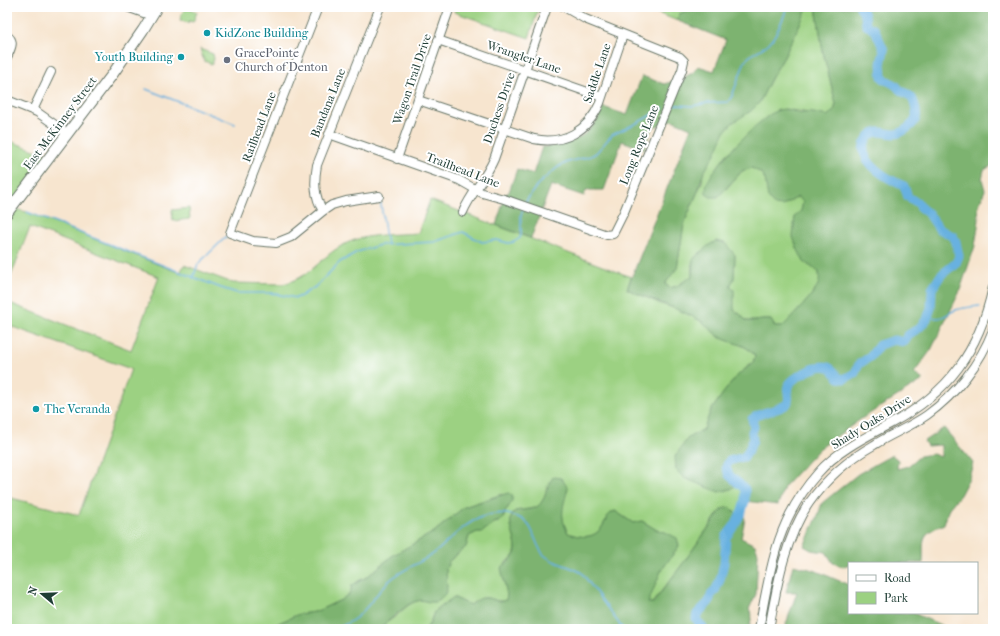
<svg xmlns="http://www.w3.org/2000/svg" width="1000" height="636" font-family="'IM FELL French Canon',serif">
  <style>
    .green { fill: #9cd182; stroke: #5e875b }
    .forest { fill: #7db370; stroke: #4e7852 }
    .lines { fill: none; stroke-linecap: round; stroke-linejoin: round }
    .stream { stroke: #68b1e0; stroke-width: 1.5 }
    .river { stroke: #68b1e0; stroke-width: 9 }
    .minor-casing { stroke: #6b786a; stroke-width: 10 }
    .major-casing { stroke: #6b786a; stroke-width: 12 }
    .minor { stroke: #fff; stroke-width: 8 }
    .major { stroke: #fff; stroke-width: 10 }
    .culture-dot { fill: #0f9aa8; stroke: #fff; stroke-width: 1.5 }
    .worship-dot { fill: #6b7280; stroke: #fff; stroke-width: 1.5 }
    .labels { text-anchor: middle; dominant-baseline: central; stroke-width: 4; stroke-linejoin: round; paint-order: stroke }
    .culture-label { font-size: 12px; fill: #0d838f; stroke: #fff; text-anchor: start }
    .worship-label { font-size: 12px; fill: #5b616d; stroke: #fff; text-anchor: start }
    .street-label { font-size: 12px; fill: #1f3d34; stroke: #fff }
  </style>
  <rect width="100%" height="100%" fill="#fff"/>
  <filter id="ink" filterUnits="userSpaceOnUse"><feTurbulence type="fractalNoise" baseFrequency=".025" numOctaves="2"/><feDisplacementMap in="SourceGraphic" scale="8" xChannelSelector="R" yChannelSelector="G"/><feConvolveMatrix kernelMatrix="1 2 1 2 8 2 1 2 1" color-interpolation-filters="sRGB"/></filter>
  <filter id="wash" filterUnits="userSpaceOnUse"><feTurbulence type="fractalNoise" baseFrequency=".012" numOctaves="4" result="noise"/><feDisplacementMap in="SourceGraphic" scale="16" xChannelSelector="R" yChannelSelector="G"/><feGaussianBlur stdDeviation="0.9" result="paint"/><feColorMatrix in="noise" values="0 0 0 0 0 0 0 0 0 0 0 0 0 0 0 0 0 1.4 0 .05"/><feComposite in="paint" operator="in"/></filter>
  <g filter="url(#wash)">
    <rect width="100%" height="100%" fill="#f7e5cf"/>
    <path class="green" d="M187 7 197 12 193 22 189 21 188 23 180 20 182 13Z
      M455 7H539L529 38 454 12Z
      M661 7H701L689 12H684L679 14 678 21 657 13Z
      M808 7H816L823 52 836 104 834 111 827 116 785 109 776 111 754 127 734 149 726 155 719 165 726 189 742 171 752 168C768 176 766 181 768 198L782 206 798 197 803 202 801 211 795 216 794 224 804 262 819 272C819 275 820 279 819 282 816 293 791 318 782 327H775L771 320C762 319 755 322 746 321L740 314 734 310 730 286 734 278 735 255 701 252C691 261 691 262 692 276L677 286 670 288 665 284 677 268 684 224 702 182 703 174 725 131 732 123 759 103 772 77 784 57Z
      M200 49 213 54 214 59 212 64 204 61Z
      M7 140 51 156 11 208 27 212 180 273 184 265 233 283 282 284C310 279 320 257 343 245 365 233 394 235 418 233L430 200 631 277 627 289 661 304 680 310 703 322 720 338 739 344 750 350 755 356 753 362 738 375 724 392 710 412 704 429 688 438 724 491 731 489 736 480 745 489V501L740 514H737L733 510 722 509 720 511 681 566 652 603H647L661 571 678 546 665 532 655 529 642 521 633 523 615 511C606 515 607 519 602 527 594 539 581 538 568 533L563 522 562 509 547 486C542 511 537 507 515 511 500 525 530 550 506 562L507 595 506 600C496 603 495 598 486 598 480 597 475 602 470 605L455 598C448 601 437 607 433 614 431 620 430 624 425 629H378C384 625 390 620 396 616 403 610 408 604 417 601 430 598 432 608 445 594L446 569 449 561 466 547 469 536 477 532H482L494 523 499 522 504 517 506 510 509 507 502 494 464 507 434 532 392 556 367 577 358 581 350 593 341 600 315 612 299 614 281 622 267 629H7V497L79 515 131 369 7 325V302L131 350 159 277 30 227 7 286Z
      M189 208 190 219 173 221 172 210Z"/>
    <path class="forest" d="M701 7H808L784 57 772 77 759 103 751 111 732 123 725 131 715 154 703 174 698 191 688 214 684 224 677 268 665 284 670 288 677 286 692 276 693 259 709 245 716 241 725 243 735 255 734 278 730 286 734 290V310L740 314 746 321C755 322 762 319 771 320L775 327H782C791 318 816 293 819 282 820 279 819 275 819 272L804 262 797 248 793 237 795 216 801 211 803 202 798 197 782 206 774 205 768 198 765 179 761 173 752 168 742 171 718 197H710L706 193C706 190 706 187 707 184 712 167 760 118 776 111 785 107 792 111 800 113 804 113 808 112 812 113 817 113 823 115 827 116L834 111 836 104 823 52 816 7H993V165L984 170 982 179 985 190 978 207 979 220 975 246 959 293 931 350 914 373 923 380 861 419 819 449 784 487 778 505 745 501V489L736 481 734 487 731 489 719 492 684 478 676 470 675 456 688 438 704 429 710 412 724 392 738 375 753 363 755 356C745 342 733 345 720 337 713 333 708 326 701 321 678 308 651 300 627 289L691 128 672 120 652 128 644 149 622 141 604 190H586L584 196 551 185 531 238 496 225 506 194 509 192 517 169 533 174 542 147C569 147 595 134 603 107L627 115 642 76 664 84 671 82H683L686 76 693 73 698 66 714 71 726 40 678 21 679 14 684 12H689Z
      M944 428 973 463 969 478 960 495 949 508 944 524C919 535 924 538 923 563H858L854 562 849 563V564L843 567 833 563 826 552 811 550 804 546 817 518 822 503 858 474 892 455 898 460 897 469 908 466 920 456 933 454 941 457V445L927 446 924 441Z
      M553 477 561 478 568 488C563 507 559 515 568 533 581 538 594 539 602 527 607 519 606 515 615 511L633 523 642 521 655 529 665 532 677 538 679 546 661 571 648 603H653L681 566 722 509 729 507 737 514 743 515 745 519 741 538 755 545 758 553 756 594 749 609 752 615 749 629H425L430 624 434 612 451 599 455 598 470 605C475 602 480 597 486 598 495 598 496 604 506 600L507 595 501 568C506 563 512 560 515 554 520 540 503 523 515 511 521 510 526 510 532 509 546 506 545 487 553 477Z
      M508 493 512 495C513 503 510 504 506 510 504 513 504 517 502 520L494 523 482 532H477L469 536 466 547 449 561 446 569 447 588 445 594 440 599 435 602H429L421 600 414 602 408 605 378 629H267L281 622 299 614 315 612 341 600 350 593 352 585 367 577 392 556 434 532 464 507Z
      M793 565 814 570 849 585V613H913L950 629H787L786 624 797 592H786Z"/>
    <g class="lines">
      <path class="stream" d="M146 89 235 124
        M670 106 677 105 692 106 707 103 728 102 732 96 745 61C751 53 761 50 768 44 776 37 784 17 787 7
        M380 198 387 245
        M525 203 537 185 558 167 568 162 591 156 596 153 612 135 639 122 663 108
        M27 212 221 288 237 293H271L296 298 301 296 315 287 340 262 357 252 380 245 434 242 463 232 482 242 497 240 508 243 514 242 520 238 521 234V215L523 209
        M193 278 198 264 229 234
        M929 316C942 322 946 313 956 310 964 307 972 307 980 306
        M332 629C364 621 368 601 389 581 402 569 419 564 433 554 442 548 449 539 458 532 476 516 499 507 522 519 535 526 534 545 544 555 555 565 570 565 582 573L623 629
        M700 629 702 626"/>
      <path class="river" d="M704 629 696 619 697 614 709 602 711 595 715 591 720 580 724 563 726 537 735 525 742 511 745 501V489L729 475 726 467 729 461 744 457 748 452 753 440 752 432 754 427 752 419C760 411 776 412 787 404 791 398 786 392 788 386 793 377 819 363 828 367 834 369 835 374 839 378L844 379 855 373 859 364 870 357 879 345 894 340 904 342 908 335 919 328 927 319 931 308 932 289 941 275 956 263 959 256 956 242 953 236 939 229 929 214 922 209 918 203 908 197 904 186C890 180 860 164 864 145 866 140 868 136 873 133 880 130 887 134 894 134 901 134 914 125 916 118 917 114 915 104 913 100 910 93 904 94 899 89 898 88 897 86 895 85 891 81 886 82 882 77L881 64 884 50 875 30 866 25 865 15 860 7"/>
    </g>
  </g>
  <g filter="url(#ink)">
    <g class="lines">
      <defs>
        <path id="minor" d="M127 7 152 16
          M318 7 230 233 253 241 276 243 291 237 323 211 332 205 346 201 379 196
          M7 36C16 41 10 50 7 57
          M438 40 602 97
          M7 100 37 112 68 134
          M418 100 534 139C564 145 588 131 600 103L623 35
          M33 110 51 72
          M329 134 459 180 482 193 504 199 607 235 613 234 624 212 682 70 684 61 680 57 585 19 564 7
          M397 159 450 7
          M323 211C314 196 314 182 317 165L380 7
          M463 212C471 193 486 178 494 159L547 7
          M759 629C770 570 776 520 818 473 837 451 864 438 890 424 949 393 979 351 993 287
          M769 629C777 586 784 540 809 503 826 479 849 459 874 445 891 434 910 427 927 415 956 394 980 364 993 330"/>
        <path id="major" d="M7 213 112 75 143 30 157 7"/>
      </defs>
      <use href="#minor" class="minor-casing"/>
      <use href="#major" class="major-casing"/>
      <use href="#minor" class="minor"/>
      <use href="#major" class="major"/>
    </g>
  </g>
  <g class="culture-dot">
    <circle cx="207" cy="33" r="4"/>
    <circle cx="181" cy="57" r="4"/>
    <circle cx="36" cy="409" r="4"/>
  </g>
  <circle class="worship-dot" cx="227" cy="60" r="4"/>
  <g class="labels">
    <g class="culture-label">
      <text x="215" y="33">KidZone Building</text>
      <text x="173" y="57" text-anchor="end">Youth Building</text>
      <text x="44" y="409">The Veranda</text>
    </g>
    <g class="worship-label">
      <text x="235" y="53">GracePointe<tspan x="235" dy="14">Church of Denton</tspan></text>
    </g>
    <g class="street-label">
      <text transform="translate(524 57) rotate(19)">Wrangler Lane</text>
      <text transform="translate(597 73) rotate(-71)">Saddle Lane</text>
      <text transform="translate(412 79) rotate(-71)">Wagon Trail Drive</text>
      <text transform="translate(328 103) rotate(-68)">Bandana Lane</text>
      <text transform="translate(499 108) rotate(-71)">Duchess Drive</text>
      <text transform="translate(60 123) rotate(-53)">East McKinney Street</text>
      <text transform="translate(259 127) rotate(-69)">Railhead Lane</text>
      <text transform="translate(639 145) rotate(-68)">Long Rope Lane</text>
      <text transform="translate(463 170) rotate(21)">Trailhead Lane</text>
      <text transform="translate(871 422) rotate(-32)">Shady Oaks Drive</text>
    </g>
  </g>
  <rect width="1000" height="636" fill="none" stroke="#fff" stroke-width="24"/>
  <rect x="848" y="562" width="130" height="52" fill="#ffffff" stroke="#a5b1ae"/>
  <rect x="856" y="575" width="20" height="6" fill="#ffffff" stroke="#a5b1ae"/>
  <text x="884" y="582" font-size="12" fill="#1f3d34">Road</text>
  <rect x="856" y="592" width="20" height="12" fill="#9cd182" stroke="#a5b1ae"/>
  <text x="884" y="602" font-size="12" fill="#1f3d34">Park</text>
  <g transform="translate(42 594) rotate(289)" stroke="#ffffff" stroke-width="3" paint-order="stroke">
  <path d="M0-3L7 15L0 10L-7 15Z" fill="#1f3d34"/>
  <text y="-6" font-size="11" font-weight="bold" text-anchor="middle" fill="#1f3d34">N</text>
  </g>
</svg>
